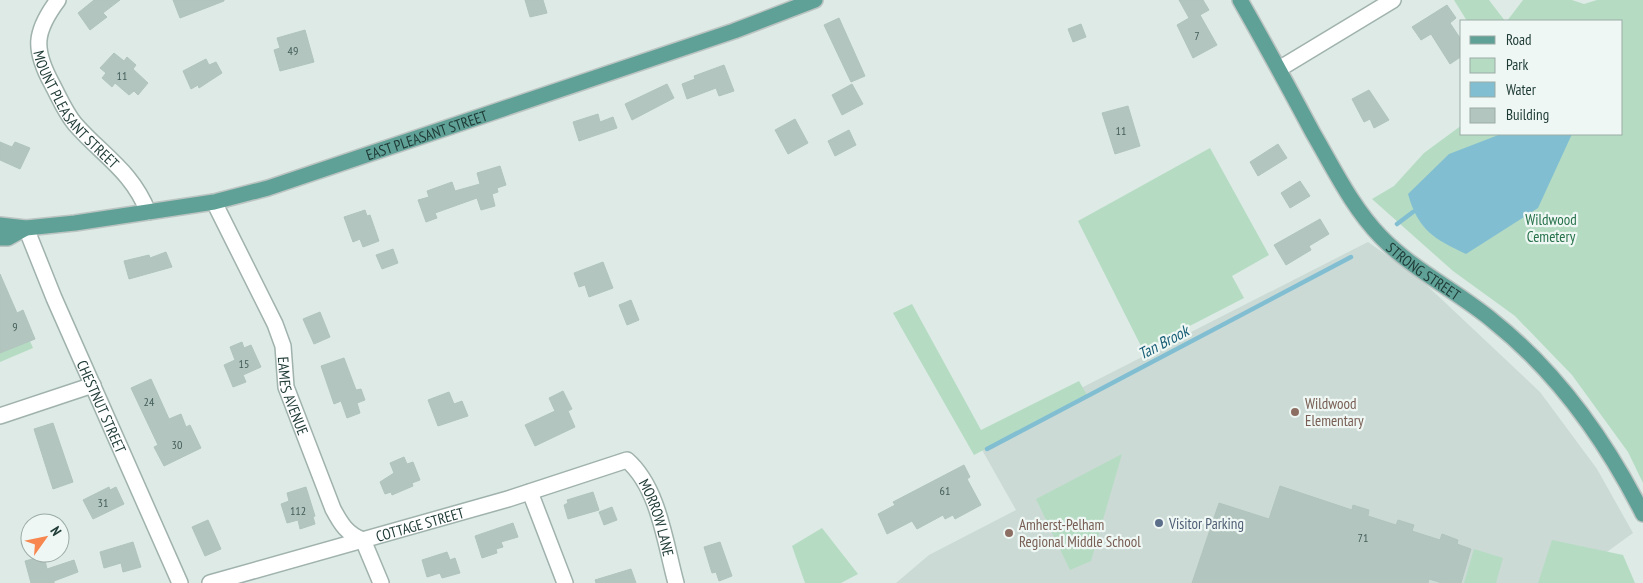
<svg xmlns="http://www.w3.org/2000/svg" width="1643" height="583" font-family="'PT Sans Narrow',sans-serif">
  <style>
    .built { fill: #cbdad5 }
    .green { fill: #b5dcc3 }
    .water { fill: #82bed2 }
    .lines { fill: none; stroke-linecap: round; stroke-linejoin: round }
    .stream { stroke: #82bed2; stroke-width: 4.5 }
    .building { fill: #b3c5bf; stroke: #b0c4bd }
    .minor-casing { stroke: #a0b2ad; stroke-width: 18 }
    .major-casing { stroke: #bcc4c2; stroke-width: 18 }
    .minor { stroke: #fff; stroke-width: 15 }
    .major { stroke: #60a197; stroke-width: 15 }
    .education-dot { fill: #8d6e63; stroke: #eef7f3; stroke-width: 2 }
    .service-dot { fill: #5c6f8a; stroke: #eef7f3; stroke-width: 2 }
    .labels { text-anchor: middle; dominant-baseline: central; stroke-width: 4.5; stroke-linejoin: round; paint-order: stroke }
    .number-label { font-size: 12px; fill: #435d58 }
    .street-label { font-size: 15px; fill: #1e3a35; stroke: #eef7f3 }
    .park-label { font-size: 15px; fill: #27724b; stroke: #eef7f3 }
    .education-label { font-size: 15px; fill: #785e54; stroke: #eef7f3; text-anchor: start }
    .service-label { font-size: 15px; fill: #4e5e75; stroke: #eef7f3; text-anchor: start }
    .water-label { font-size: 16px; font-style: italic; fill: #175e77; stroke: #eef7f3 }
  </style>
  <rect width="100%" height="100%" fill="#ddeae5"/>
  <path class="built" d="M1368 242 1419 278 1540 392 1597 469 1633 533 1564 583H896L929 555 1016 510 977 441Z"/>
  <path class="green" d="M1454 0H1489L1505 21H1467Z
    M1523 0H1572L1584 4 1597 0H1643V483L1628 452 1572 375 1515 316 1453 271 1372 199 1394 186 1424 153 1462 125V134H1622V21H1507Z
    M1210 148 1269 255 1232 276 1244 298 1143 350 1078 221Z
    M912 304 981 430 1079 381 1087 395 974 455 893 313Z
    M30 341 33 348 0 362V353Z
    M1122 454 1091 561 1070 570 1036 499Z
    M822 528 858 574 841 583H805L792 546Z
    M1552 540 1623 555 1635 583H1538Z
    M1474 549 1503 558 1496 583H1464Z"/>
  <path class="water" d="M1501 134H1572L1538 208 1466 254C1434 239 1418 230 1408 194L1449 154Z"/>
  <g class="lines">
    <path class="stream" d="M1397 224 1413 212
      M987 449 1351 257"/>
  </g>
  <path class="building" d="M94 0H120L103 13 107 17 90 30 78 13Z
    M173 0H224V1L180 18Z
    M525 0H543L547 13 530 17Z
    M1179 0H1203L1209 10 1200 15 1217 45 1193 58 1177 25 1189 18Z
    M1447 5 1456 18 1450 23 1462 41V56L1450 64 1431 34 1421 40 1412 27Z
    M839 18 865 76 851 82 824 25Z
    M1081 24 1086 37 1073 42 1068 29Z
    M305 30 314 62 280 71 274 50 280 48 277 38Z
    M114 53 124 61 127 57 136 65 133 69 148 83 138 95 134 91 129 95 115 83 112 87 102 78 106 73 100 68Z
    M206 59 209 65 216 62 222 73 199 88 198 85 191 89 183 71Z
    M724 65 734 91 719 96 716 88 687 99 682 84 695 79 694 76Z
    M667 84 674 98 632 120 625 104Z
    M852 84 863 104 842 115 832 95Z
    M1369 90 1389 120 1374 128 1370 119 1364 122 1352 99Z
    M1128 106 1140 146 1115 154 1102 113Z
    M598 114 600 122 613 117 617 128 579 141 573 122Z
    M795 119 808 143 788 154 775 130Z
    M849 130 856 145 835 156 828 141Z
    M0 142 12 147 15 142 30 148 20 169 0 160Z
    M1278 144 1287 158 1258 176 1250 162Z
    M500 166 506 185 497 188 498 192 492 194 495 206 481 210 477 198 435 213 437 218 426 222 418 200 429 197 427 191 452 182 455 191 480 184 477 173Z
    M1300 181 1310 196 1290 208 1281 193Z
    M365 210 367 216 370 215 379 241 363 247 360 239 353 242 344 217Z
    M1320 219 1329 234 1309 246 1311 250 1286 265 1274 245Z
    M393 249 398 263 382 269 376 255Z
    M166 252 172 267 129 279 124 261 149 255 150 258Z
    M603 262 613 288 589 297 585 285 579 287 574 273Z
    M0 274 17 313 23 310 35 339 0 353Z
    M631 300 639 320 627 325 619 305Z
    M320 312 330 337 314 344 303 319Z
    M242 342 244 348 251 345 261 367 243 375 246 382 233 387 224 365 235 360 230 347Z
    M344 358 356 390 361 389 365 400 357 403 360 413 347 418 341 401 334 404 321 366Z
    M151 379 169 419 181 414 186 427 190 425 201 448 164 466 154 447 158 445 131 388Z
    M563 391 572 409 568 411 575 427 535 446 525 425 555 411 549 398Z
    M449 392 454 404 462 401 468 416 438 426 428 400Z
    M53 423 73 482 53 489 34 429Z
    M404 457 407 464 413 462 420 480 412 483 413 486 392 495 391 492 385 494 380 482 394 473 390 463Z
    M964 465 970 477 967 479 981 505 955 519 953 515 945 519 943 515 917 529 912 521 887 534 878 514 895 505 893 502Z
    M1280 486 1352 510 1353 505 1369 510 1368 516 1396 525 1398 520 1414 525 1412 531 1440 540 1442 534 1458 540 1457 544 1471 549 1461 583H1442L1429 579 1428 583H1192L1219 503 1269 519Z
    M109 487 110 490 116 487 124 504 93 519 83 500Z
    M306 487 315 516 313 517 315 524 300 529 298 520 287 523 281 504 289 501 287 493Z
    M593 492 599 510 568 519 564 505 568 503 567 500Z
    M612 507 617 520 604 525 599 512Z
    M208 520 221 549 205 556 192 527Z
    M513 523 518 537 501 542 503 547 496 549 497 553 482 558 475 536Z
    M133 542 141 567 123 572 121 563 104 568 100 552Z
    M720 542 732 576 719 581 716 572 712 573 704 547Z
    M447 552 450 560 455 558 460 573 442 578 440 573 427 577 422 560Z
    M44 556 47 569 74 560 78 572 54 581V583H31L25 561Z
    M631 569 636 583H596L595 580Z"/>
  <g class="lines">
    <defs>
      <g id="minor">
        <path id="s1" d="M58 0C34 32 33 49 52 84 59 97 65 112 75 124 102 155 132 171 148 212"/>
        <path d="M1279 69 1393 0"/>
        <path id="s2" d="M214 202 275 324 283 346 286 387 333 509C341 524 347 534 363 540L381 583"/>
        <path id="s3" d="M26 228 54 298 180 583"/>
        <path d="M0 416 93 385"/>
        <path d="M530 492 565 583"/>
        <path id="s4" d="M210 583 508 499 627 460C659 488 665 543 676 583"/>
      </g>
      <g id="major">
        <path id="s5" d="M1240 0C1265 44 1289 88 1313 133 1334 169 1352 207 1381 237 1414 271 1457 291 1493 321 1557 372 1606 441 1643 514"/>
        <path id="s6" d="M0 225 26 228 75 223 214 202 268 188 734 31 815 0"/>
        <path d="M0 238H8L26 228"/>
      </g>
    </defs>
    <use href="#minor" class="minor-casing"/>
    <use href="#major" class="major-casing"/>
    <use href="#minor" class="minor"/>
    <use href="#major" class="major"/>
  </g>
  <g class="education-dot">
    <circle cx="1295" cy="412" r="5"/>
    <circle cx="1009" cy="533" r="5"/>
  </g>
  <circle class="service-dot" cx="1159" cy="523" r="5"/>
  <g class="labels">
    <g class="number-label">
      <text x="1197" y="35">7</text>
      <text x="293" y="50">49</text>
      <text x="122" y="75">11</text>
      <text x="1121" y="130">11</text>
      <text x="15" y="326">9</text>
      <text x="244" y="363">15</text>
      <text x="149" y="401">24</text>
      <text x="177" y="444">30</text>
      <text x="945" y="490">61</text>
      <text x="103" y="502">31</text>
      <text x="298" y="510">112</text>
      <text x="1363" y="537">71</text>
    </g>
    <g class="street-label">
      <text stroke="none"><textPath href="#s1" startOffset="126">MOUNT PLEASANT STREET</textPath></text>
      <text stroke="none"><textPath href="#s6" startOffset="439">EAST PLEASANT STREET</textPath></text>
      <text stroke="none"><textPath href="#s5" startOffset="331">STRONG STREET</textPath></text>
      <text stroke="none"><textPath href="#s2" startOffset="211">EAMES AVENUE</textPath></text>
      <text stroke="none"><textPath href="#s3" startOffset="194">CHESTNUT STREET</textPath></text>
      <text stroke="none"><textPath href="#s4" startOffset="501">MORROW LANE</textPath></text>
      <text stroke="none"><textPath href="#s4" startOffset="218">COTTAGE STREET</textPath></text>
    </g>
    <g class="park-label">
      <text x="1551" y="219">Wildwood<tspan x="1551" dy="17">Cemetery</tspan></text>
    </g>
    <g class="education-label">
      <text x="1305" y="403">Wildwood<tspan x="1305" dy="17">Elementary</tspan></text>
      <text x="1019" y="524">Amherst-Pelham<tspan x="1019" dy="17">Regional Middle School</tspan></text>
    </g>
    <g class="service-label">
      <text x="1169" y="523">Visitor Parking</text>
    </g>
    <g class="water-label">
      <text transform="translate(1163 342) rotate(-28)">Tan Brook</text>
    </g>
  </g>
  <rect x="1460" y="20" width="162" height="115" fill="#eef7f3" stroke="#9baba7"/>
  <rect x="1470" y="36" width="25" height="8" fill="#60a197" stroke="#9baba7"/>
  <text x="1506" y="45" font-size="15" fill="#1e3a35">Road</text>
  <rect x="1470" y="58" width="25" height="15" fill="#b5dcc3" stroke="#9baba7"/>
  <text x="1506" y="70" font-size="15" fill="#1e3a35">Park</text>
  <rect x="1470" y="82" width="25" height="15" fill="#82bed2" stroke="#9baba7"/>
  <text x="1506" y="95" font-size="15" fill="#1e3a35">Water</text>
  <rect x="1470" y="108" width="25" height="15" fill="#b3c5bf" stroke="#9baba7"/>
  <text x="1506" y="120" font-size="15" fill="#1e3a35">Building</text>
  <g transform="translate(45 538) rotate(57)"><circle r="24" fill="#eef7f3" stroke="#9baba7"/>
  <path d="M0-4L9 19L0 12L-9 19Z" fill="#f7874e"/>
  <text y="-8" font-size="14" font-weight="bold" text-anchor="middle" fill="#1e3a35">N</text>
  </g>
</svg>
